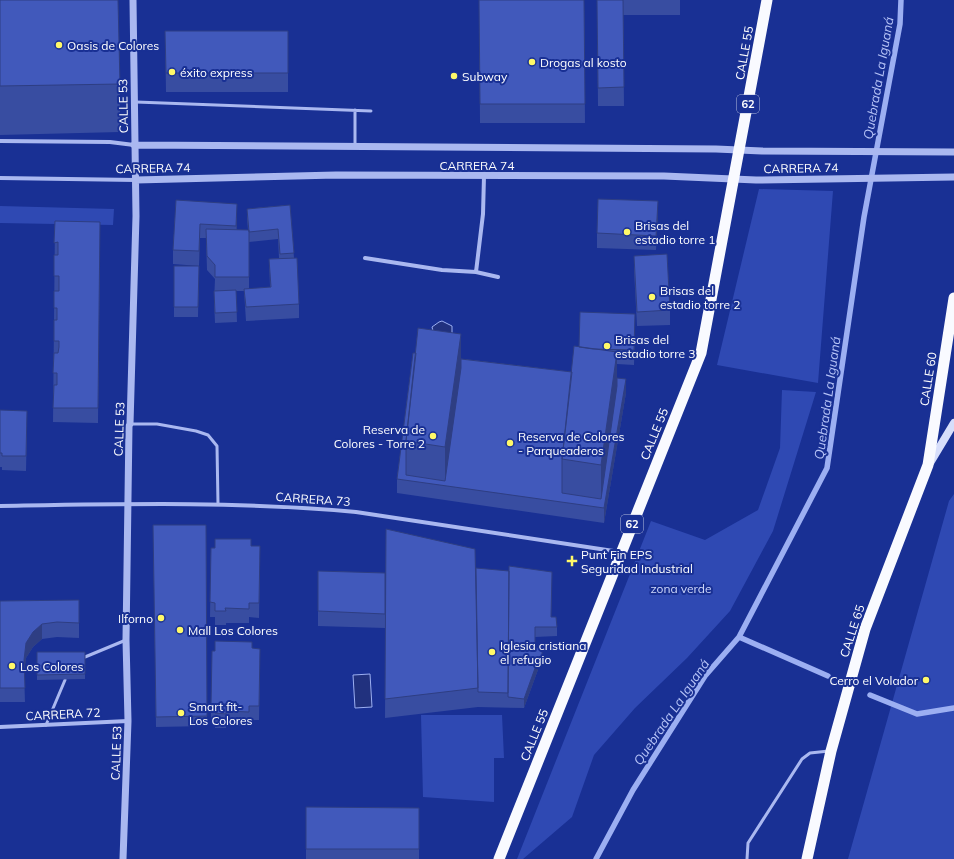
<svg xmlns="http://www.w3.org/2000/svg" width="954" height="859" font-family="Mulish,sans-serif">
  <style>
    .green { fill: #2f49b3 }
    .water { fill: #21317e; stroke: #9caff2 }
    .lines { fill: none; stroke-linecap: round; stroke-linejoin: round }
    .stream { stroke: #9caff2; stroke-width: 5.5 }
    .service { stroke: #aab8f0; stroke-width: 3 }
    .minor { stroke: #aab8f0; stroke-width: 4 }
    .tertiary { stroke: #aab8f0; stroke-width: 7 }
    .secondary { stroke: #d7defb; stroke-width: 8 }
    .trunk { stroke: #f9faff; stroke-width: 11 }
    .wall { fill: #384da1; fill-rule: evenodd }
    .shaded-wall { fill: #2e3e83 }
    .building { fill: #4159bb; stroke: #2e3e83 }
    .poi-dot { fill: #fff969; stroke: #193094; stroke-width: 1.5 }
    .labels { text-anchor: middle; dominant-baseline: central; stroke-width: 4; stroke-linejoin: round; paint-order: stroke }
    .shield { fill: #193094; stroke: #bac1df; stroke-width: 1 }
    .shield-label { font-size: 11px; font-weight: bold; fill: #fff }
    .poi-label { font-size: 12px; fill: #fff; stroke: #193094; text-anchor: start }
    .street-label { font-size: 12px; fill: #fff; stroke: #193094 }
    .park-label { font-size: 12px; fill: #d0d9fb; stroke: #193094 }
    .water-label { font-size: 13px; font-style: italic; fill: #b6c3f7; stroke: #193094 }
  </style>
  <rect width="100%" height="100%" fill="#193094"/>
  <path class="green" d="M759 189 833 191 818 383 717 365Z
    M0 206 114 209 113 225 0 223Z
    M782 390 816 392 773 531 730 611 687 658 635 708 594 755 572 817 523 859H517L651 521 705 540 758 510 780 448Z
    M954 494V859H848L949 501Z
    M421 715H502L504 758H494V802L423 797Z"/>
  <path class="water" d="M442 321 452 326V334L433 331 432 327 439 322Z
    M370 674 372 707 355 708 353 675Z"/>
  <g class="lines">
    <path class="stream" d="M739 637 828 676
      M870 695 917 714 954 708
      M596 859 633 790 705 676 739 637 827 468 864 217 900 24 901 0"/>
    <path class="service" d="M136 102 371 111
      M355 146V110
      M130 424H157L196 431 208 435 217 446 218 504
      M85 657 126 640
      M46 725 65 680
      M747 859 748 843 802 759 810 753 829 751"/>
    <path class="minor" d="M0 141 110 142 134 145
      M0 178 136 180
      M365 258 442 270 476 272 498 277
      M476 272 483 214 484 176
      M0 506C119 504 238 501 356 512L620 552
      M0 727 128 721"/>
    <path class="tertiary" d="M134 145 716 149 762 151 954 152
      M136 180 336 175 664 176 756 180 954 177
      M123 859 128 721 126 640 129 426 130 424 136 216 133 0"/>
    <path class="secondary" d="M930 463 954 423"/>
    <path class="trunk" d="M499 859 701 353 767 0
      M807 859 831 751 865 629 928 465 954 298"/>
  </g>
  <path class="wall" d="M0 0 120 84V132L0 135Z
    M479 0H584L585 123H480Z
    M597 0H680V15H623L624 106H598Z
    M165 31H288V92H166Z
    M176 200 237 218V230H248L247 219V209L290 205 294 258 299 304V318L246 321 244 291H236L237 322 215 323 214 301 215 279 207 270 206 238H200L199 266 173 264V250ZM249 237V242L278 239 279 258 269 259 270 287 249 289Z
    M658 216 656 250 597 248V233Z
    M55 221 100 222 98 423 53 422Z
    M634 256 670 310V325L637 326 634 270Z
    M174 266H199L198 317H174Z
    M635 328 634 365 617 364V378L626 393 604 523 397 493V479L413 353 572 372 579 347Z
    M0 410 27 425 26 471 2 470V467H0Z
    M153 525H206L207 726 156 727Z
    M386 529 476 568 551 617 557 627V636L535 637V647L542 648V667H539L524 708 478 707 385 718Z
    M251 546 260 560 259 618 249 617V623H226V625H215V617H210L211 548Z
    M318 571 385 573V628L318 626Z
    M79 600V638L57 637 42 639 33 647 26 658 24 671 25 702H0V601Z
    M252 648 260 663 259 720H249V726H226V728H215V720H211V705Z
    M37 652H85V679L37 680Z
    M306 807 419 808V859H306Z"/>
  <path class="shaded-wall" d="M658 201V216L656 250V236Z
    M237 204V218L236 240V226Z
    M200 224V238L199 266V251Z
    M635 314V328L634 365V350Z
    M461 334V383L445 486V447Z
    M617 352V401L601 508V465Z
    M626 379V393L604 523V508Z
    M42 624V639L33 647 26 658 24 675V660L26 643 33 632Z
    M539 657V667L524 708V699Z"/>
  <path class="building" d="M0 0H118L120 84 0 86Z
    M479 0H584L585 104H480Z
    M597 0H623L624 87 598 88Z
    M165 31H288V73H166Z
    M598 199 658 201 656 236 597 233Z
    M176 200 237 204 236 226 200 224 199 251 173 250Z
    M290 205 294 253 280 254 278 229 249 232 247 209Z
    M55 221 100 222 98 408H53L54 385H57V373H53L54 353H58L59 347V341H54V320H57V308H54V291H59V276H54V255H58V242L54 243Z
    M206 229 249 230V277H215V265L207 256Z
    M667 254 670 310 637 312 634 256Z
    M297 258 299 304 246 307 244 289 271 287 269 259Z
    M174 266H199L198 307H174Z
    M236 290 237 312 215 313 214 291Z
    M580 312 635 314 634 350 593 349 579 347Z
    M418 328 461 334 445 447 406 441Z
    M574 346 617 352 601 465 562 459Z
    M413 353H416L406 441V475L445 481 461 368V359L572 372 562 459V493L601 499 617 386V378L626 379 604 508 397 479Z
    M0 410 27 411 26 456H2V453H0Z
    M153 525H206L207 716 156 717Z
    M386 529 475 549 478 688 385 699Z
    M215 539H251V546H260L259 603H249V609L225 608 226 611H215V603L210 602 211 548H215Z
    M509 566 552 572 551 617H556L557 627H535V647L542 648V657H539L524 699 508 697Z
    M476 568 509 571 508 693 478 692Z
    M318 571 385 573V614L318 611Z
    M79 600V623L57 622 42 624 33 632 26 643 24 660 25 688H0V601Z
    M215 641 252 642V648L260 649 259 706H249V712L226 711V714L215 713V705H211L212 651H215Z
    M37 652H85V674L37 675Z
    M306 807 419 808V849H306Z"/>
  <g class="poi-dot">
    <circle cx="59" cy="45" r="4"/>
    <circle cx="532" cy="62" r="4"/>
    <circle cx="172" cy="72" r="4"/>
    <circle cx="454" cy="76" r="4"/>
    <circle cx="627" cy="232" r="4"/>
    <circle cx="652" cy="297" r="4"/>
    <circle cx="607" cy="346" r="4"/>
    <circle cx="433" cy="436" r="4"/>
    <circle cx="510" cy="443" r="4"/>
    <path d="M570 555h4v4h4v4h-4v4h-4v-4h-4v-4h4z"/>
    <circle cx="161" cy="618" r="4"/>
    <circle cx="180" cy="630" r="4"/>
    <circle cx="492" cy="652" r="4"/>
    <circle cx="12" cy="666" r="4"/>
    <circle cx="926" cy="680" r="4"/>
    <circle cx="181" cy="713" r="4"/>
  </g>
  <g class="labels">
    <g class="shield">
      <rect x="737" y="95" width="22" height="18" rx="3"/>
      <rect x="621" y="515" width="22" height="18" rx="3"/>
    </g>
    <g class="shield-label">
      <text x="748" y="104">62</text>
      <text x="632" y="524">62</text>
    </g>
    <g class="poi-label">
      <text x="67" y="45">Oasis de Colores</text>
      <text x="540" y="62">Drogas al kosto</text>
      <text x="180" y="72">éxito express</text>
      <text x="462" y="76">Subway</text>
      <text x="635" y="225">Brisas del<tspan x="635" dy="14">estadio torre 1</tspan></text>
      <text x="660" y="290">Brisas del<tspan x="660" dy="14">estadio torre 2</tspan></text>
      <text x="615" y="339">Brisas del<tspan x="615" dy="14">estadio torre 3</tspan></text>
      <text x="425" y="429" text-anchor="end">Reserva de<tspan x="425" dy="14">Colores - Torre 2</tspan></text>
      <text x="518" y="436">Reserva de Colores<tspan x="518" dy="14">- Parqueaderos</tspan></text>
      <text x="581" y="554">Punt Fin EPS<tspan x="581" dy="14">Seguridad Industrial</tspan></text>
      <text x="153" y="618" text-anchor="end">Ilforno</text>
      <text x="188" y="630">Mall Los Colores</text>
      <text x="500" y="645">Iglesia cristiana<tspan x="500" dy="14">el refugio</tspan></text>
      <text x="20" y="666">Los Colores</text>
      <text x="918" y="680" text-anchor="end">Cerro el Volador</text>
      <text x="189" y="706">Smart fit-<tspan x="189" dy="14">Los Colores</tspan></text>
    </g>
    <g class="street-label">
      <text transform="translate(744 53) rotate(-80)">CALLE 55</text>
      <text transform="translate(123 106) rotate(-91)">CALLE 53</text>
      <text x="477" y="165">CARRERA 74</text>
      <text transform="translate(153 168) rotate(-1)">CARRERA 74</text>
      <text transform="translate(801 168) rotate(-1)">CARRERA 74</text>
      <text transform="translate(928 379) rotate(-81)">CALLE 60</text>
      <text transform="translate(119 429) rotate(-88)">CALLE 53</text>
      <text transform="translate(654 434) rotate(-68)">CALLE 55</text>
      <text transform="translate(313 499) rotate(4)">CARRERA 73</text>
      <text transform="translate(852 631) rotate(-72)">CALLE 65</text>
      <text transform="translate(63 714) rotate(-3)">CARRERA 72</text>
      <text transform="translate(534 735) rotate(-68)">CALLE 55</text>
      <text transform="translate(116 753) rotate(-88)">CALLE 53</text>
    </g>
    <g class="park-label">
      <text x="681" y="588">zona verde</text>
    </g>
    <g class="water-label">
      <text transform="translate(878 78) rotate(-80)">Quebrada La Iguaná</text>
      <text transform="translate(827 398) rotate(-82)">Quebrada La Iguaná</text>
      <text transform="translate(671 712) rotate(-56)">Quebrada La Iguaná</text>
    </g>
  </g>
</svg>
